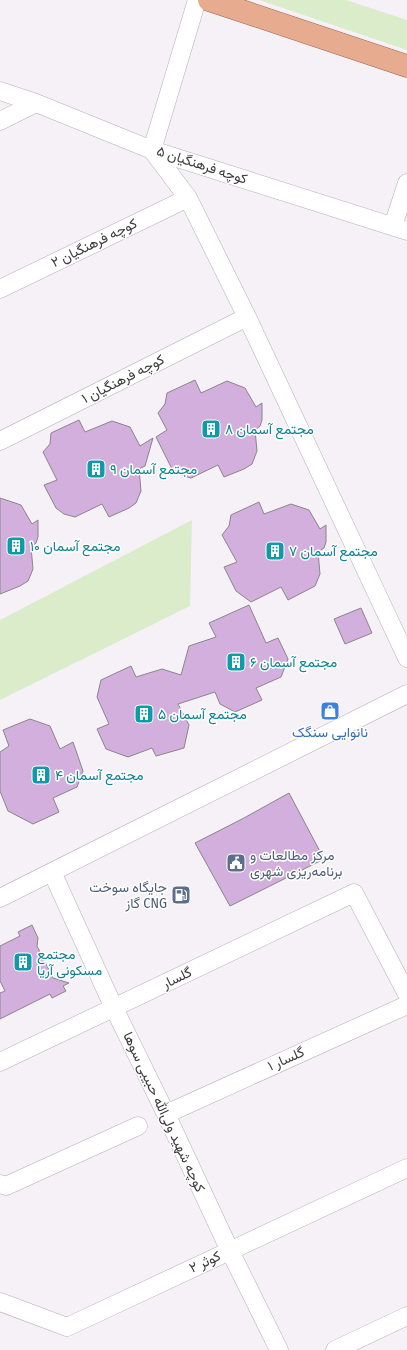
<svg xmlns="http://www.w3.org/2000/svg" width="407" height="1350" font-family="'Fira Sans Condensed',Vazirmatn,sans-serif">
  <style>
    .green { fill: #dbeccb }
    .building { fill: #d2afdc; stroke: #8a858b }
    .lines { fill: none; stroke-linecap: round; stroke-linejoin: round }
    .street-casing { stroke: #b5b0b7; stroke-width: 19 }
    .primary-casing { stroke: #a15f43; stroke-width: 23 }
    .street { stroke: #fff; stroke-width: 18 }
    .primary { stroke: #e7ab90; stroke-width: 22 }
    .labels { text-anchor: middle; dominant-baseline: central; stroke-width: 3; stroke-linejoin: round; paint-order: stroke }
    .street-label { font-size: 14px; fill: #3d3a3d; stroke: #fff }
    .culture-label { font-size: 14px; fill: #0d838f; stroke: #fff; text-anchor: start }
    .shop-label { font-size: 14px; fill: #366cbe; stroke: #fff }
    .service-label { font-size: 14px; fill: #4e5e75; stroke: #fff; text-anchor: start }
  </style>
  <rect width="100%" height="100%" fill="#f6f0f7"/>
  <path class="green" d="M259 0H346L407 20V50Z
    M192 520 190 606 0 700V620Z"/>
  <path class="building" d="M195 380 201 393 227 381 245 388 256 407 262 403V420L260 426 255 430 257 451 252 464 244 469 224 477 218 465 191 478 180 475 172 469 156 437 167 430 158 413 165 404 167 393Z
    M79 420 85 432 112 421 130 427 140 446 153 438 145 466 139 469 141 491 136 503 129 508 109 517 102 504 75 517 64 514 56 508 44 485 57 480 43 452 50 444 51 433Z
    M0 498 21 505 32 524 38 520V537L36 543 31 547 33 569 28 581 20 586 0 594Z
    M259 502 264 514 291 504 309 510 320 529 326 525V542L324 548 318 552 320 574 315 586 288 600 281 587 251 602 236 591 224 567 237 562 222 535 229 526 231 515Z
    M249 605 266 643 278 638 288 659 281 677 256 688 262 700 235 712 220 704 215 692 178 704 189 725 184 748 156 756 152 748 128 757 106 749 97 729 109 724 97 697 101 680 131 666 136 677 162 669 181 675 189 646 216 637 209 623Z
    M361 608 372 633 345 644 334 619Z
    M30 719 50 726 60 749 73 742 83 771 77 787 53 798 59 812 33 824 8 811 0 791V752L9 746 3 730Z
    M289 793 324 859 230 906 195 843 244 818Z
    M32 925 38 938 37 946 53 978 69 983 63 986 66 991 52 998 50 994 0 1019V993L5 991 0 981V946L20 936 18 932Z"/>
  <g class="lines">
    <defs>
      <path id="street" d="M197 0 152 150 188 198 247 317 407 658
        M0 91 36 103 152 150 407 231
        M0 121 36 103
        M393 226 407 183
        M0 289 188 198
        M0 441 247 317
        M52 872 114 1008 166 1114 230 1251 279 1350
        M0 898 407 694
        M0 1062 354 893 407 994
        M166 1114 407 1005
        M0 1184 6 1186 138 1126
        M0 1302 67 1327 407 1168
        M335 1350 407 1316"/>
      <path id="primary" d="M209 0 407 66"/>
    </defs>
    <use href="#street" class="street-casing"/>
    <use href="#primary" class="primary-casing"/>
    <use href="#street" class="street"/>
    <use href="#primary" class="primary"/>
  </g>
  <defs>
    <symbol id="building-square" viewBox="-11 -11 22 22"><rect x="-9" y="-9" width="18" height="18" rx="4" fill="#0f9aa8" stroke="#fff"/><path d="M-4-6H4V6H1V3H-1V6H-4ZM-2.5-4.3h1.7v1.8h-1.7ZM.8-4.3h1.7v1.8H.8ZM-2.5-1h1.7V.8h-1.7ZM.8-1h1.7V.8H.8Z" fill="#fff"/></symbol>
    <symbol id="shop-square" viewBox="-11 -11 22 22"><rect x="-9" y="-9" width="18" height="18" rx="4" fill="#3f7fe0" stroke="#fff"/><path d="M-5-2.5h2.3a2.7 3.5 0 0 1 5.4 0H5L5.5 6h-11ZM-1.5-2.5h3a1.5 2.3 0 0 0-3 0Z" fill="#fff"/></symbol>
    <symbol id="civic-square" viewBox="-11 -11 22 22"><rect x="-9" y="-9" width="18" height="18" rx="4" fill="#5c6f8a" stroke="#fff"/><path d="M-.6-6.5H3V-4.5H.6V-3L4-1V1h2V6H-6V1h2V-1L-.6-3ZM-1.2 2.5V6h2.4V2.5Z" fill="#fff"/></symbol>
    <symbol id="fuel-square" viewBox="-11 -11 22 22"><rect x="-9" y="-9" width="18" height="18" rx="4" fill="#5c6f8a" stroke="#fff"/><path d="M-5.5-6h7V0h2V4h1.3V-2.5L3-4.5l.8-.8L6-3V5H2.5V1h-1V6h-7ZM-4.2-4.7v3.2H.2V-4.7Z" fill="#fff"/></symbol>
  </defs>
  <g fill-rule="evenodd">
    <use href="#building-square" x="200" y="418" width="22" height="22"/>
    <use href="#building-square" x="85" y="458" width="22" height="22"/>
    <use href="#building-square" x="5" y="535" width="22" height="22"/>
    <use href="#building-square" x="264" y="540" width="22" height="22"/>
    <use href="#building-square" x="225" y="651" width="22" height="22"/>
    <use href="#shop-square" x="319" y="700" width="22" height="22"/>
    <use href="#building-square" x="133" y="703" width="22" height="22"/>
    <use href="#building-square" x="30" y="764" width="22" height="22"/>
    <use href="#civic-square" x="225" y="852" width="22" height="22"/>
    <use href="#fuel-square" x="170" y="884" width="22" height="22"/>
    <use href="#building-square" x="12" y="951" width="22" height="22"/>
  </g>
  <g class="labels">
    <g class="street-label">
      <text transform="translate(202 165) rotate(18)">کوچه فرهنگیان ۵</text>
      <text transform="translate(94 243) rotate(-26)">کوچه فرهنگیان ۲</text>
      <text transform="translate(123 379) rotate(-27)">کوچه فرهنگیان ۱</text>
      <text transform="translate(177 978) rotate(-26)">گلسار</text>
      <text transform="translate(286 1059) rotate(-24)">گلسار ۱</text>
      <text transform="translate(164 1112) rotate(65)">کوچه شهید ولی‌الله حبیبی سوها</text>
      <text transform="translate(205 1262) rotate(-25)">کوثر ۲</text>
    </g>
    <g class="culture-label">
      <text x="225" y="429">مجتمع آسمان ۸</text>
      <text x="110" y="469">مجتمع آسمان ۹</text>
      <text x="30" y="546">مجتمع آسمان ۱۰</text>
      <text x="289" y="551">مجتمع آسمان ۷</text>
      <text x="250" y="662">مجتمع آسمان ۶</text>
      <text x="158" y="714">مجتمع آسمان ۵</text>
      <text x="55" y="775">مجتمع آسمان ۴</text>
      <text x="37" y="954">مجتمع<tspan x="37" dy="16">مسکونی آریا</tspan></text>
    </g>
    <g class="shop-label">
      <text x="330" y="732">نانوایی سنگک</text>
    </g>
    <g class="service-label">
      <text x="250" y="855">مرکز مطالعات و<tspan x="250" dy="16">برنامه‌ریزی شهری</tspan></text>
      <text x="167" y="887" text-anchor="end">جایگاه سوخت<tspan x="167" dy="16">گاز CNG</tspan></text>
    </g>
  </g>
</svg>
